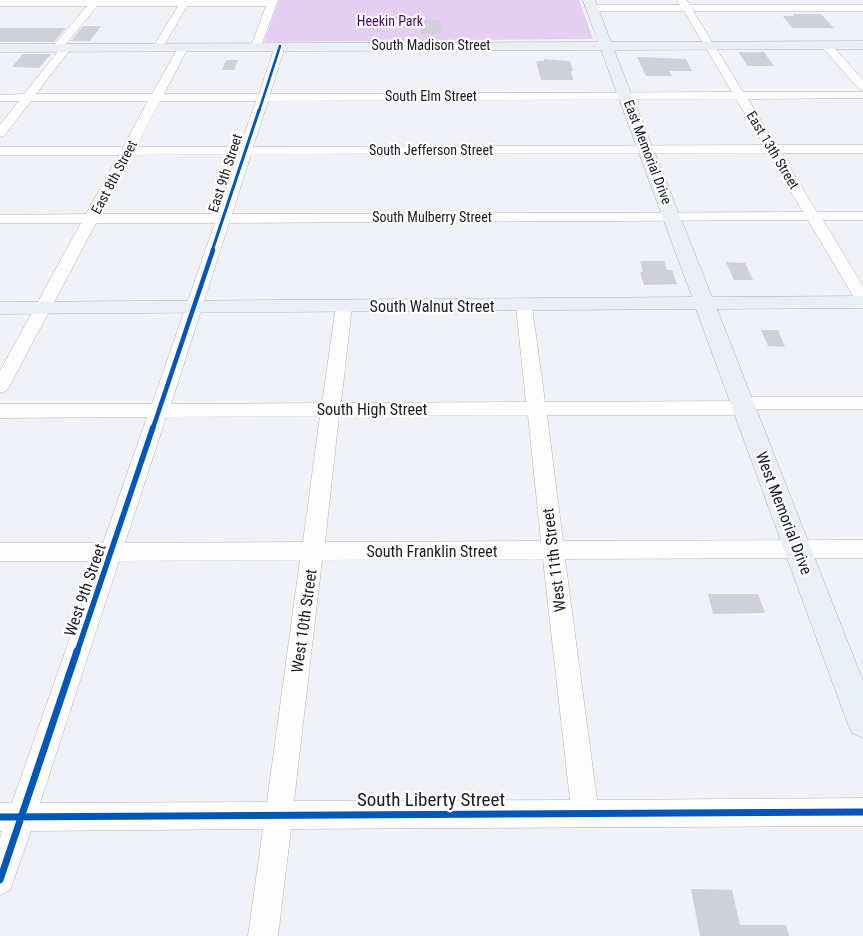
<svg xmlns="http://www.w3.org/2000/svg" width="863" height="936" font-family="'Roboto Condensed',sans-serif">
  <style>
    .green { fill: #e4cff2 }
    .building { fill: #d0d0d7 }
    .lines { fill: none; stroke-linecap: round; stroke-linejoin: round }
    .minor-casing { stroke: #b2b4ba; stroke-width: 1 }
    .major-casing { stroke: #aab3be; stroke-width: 1 }
    .minor { fill: #fdfdfe; fill-rule: evenodd }
    .major { fill: #e9eff4; fill-rule: evenodd }
    .cycleway-far4-casing { stroke: #fff; stroke-width: 4.5 }
    .cycleway-far3-casing { stroke: #fff; stroke-width: 5 }
    .cycleway-far2-casing { stroke: #fff; stroke-width: 7 }
    .cycleway-far1-casing { stroke: #fff; stroke-width: 9 }
    .cycleway-casing { stroke: #fff; stroke-width: 10 }
    .cycleway-far4 { stroke: #0057b8; stroke-width: 2.5 }
    .cycleway-far3 { stroke: #0057b8; stroke-width: 3 }
    .cycleway-far2 { stroke: #0057b8; stroke-width: 4.5 }
    .cycleway-far1 { stroke: #0057b8; stroke-width: 5.5 }
    .cycleway { stroke: #0057b8; stroke-width: 7 }
    .labels { text-anchor: middle; dominant-baseline: central; stroke-width: 4.5; stroke-linejoin: round; paint-order: stroke }
    .far-park-label { font-size: 14px; fill: #480461; stroke: #fff }
    .far-street-label { font-size: 14px; fill: #181b21; stroke: #fff }
    .street-label { font-size: 16px; fill: #181b21; stroke: #fff }
    .near-street-label { font-size: 19px; fill: #181b21; stroke: #fff }
  </style>
  <rect width="100%" height="100%" fill="#f0f2f8"/>
  <path class="green" d="M279 0H579L593 39 266 42 264 41Z"/>
  <path class="building" d="M793 14H821L834 28H792L783 16H794Z
    M421 20H440L441 34H421Z
    M83 26H101L90 41H71Z
    M0 28H66L54 42H0Z
    M738 52H764L774 66H748Z
    M23 54H51L39 68 12 67Z
    M637 57 686 59 692 71H669L672 76H646Z
    M544 59 570 61 573 71H571L573 80H541L536 61H544Z
    M226 60H238L234 70H222Z
    M640 261H664L667 270H672L677 284 644 285 640 272H643Z
    M726 262 745 263 753 280H734Z
    M761 330H778L785 347 768 346Z
    M708 594H758L765 613 713 614Z
    M691 889 732 890 740 925H786L789 936H700Z"/>
  <g class="lines">
    <defs>
      <path id="minor" d="M0 0H278L261 46 256 49 251 46 266 6H187L163 47 158 50 153 47 178 6H97L66 44 72 47 36 94H152L179 46 184 43 189 46 164 94H259L275 46 280 43 285 46 270 94 732 92 684 11H592L587 8 592 5H680L677 0H687L690 5H863V11H693L743 92H863V98L748 99 776 145H863V153H781L817 212H863V220H823L863 286V304L857 302 855 299 808 220 229 223 171 404 322 403 336 306 338 302H350L352 306 341 403 526 402 516 306 518 302H530L532 306 545 402 735 401 736 398 743 397H863V409H753L752 413 745 415H547L563 541 863 540V558L565 559 597 800 863 798V826L291 829 278 936H248L263 829 31 831 10 890 0 895V838L2 831H0V803H12L97 561H0V543H103L147 417 0 418V404H152L215 223H96L9 387 6 391 0 393V371L81 223H0V215L86 214 119 155H0V147H123L148 101H31L4 136 0 137V125L19 101H0V95L24 94 59 50 54 49 53 47 54 45 87 6H0ZM736 99 764 145 253 147 268 101ZM160 101H256L240 147H136ZM768 153 803 212 232 214 251 154ZM238 154 218 214H100L132 155ZM528 415 541 541 325 542 339 416ZM320 416 303 542 125 543 166 417ZM543 559 570 800 294 801 322 560ZM300 560 267 802 40 803 119 561Z
        M826 42 830 43 863 80V90L859 89 822 47 821 45Z"/>
      <path id="major" d="M583 0H595L611 42 863 41V49L614 50 712 297 863 296V308L717 309 863 681V738L852 733 847 722 696 309 0 314V302L692 297 601 50 0 52V44L598 42Z"/>
    </defs>
    <use href="#minor" class="minor-casing"/>
    <use href="#major" class="major-casing"/>
    <use href="#minor" class="minor"/>
    <use href="#major" class="major"/>
    <defs>
      <path id="cycleway-far4" d="M259 111 280 46"/>
      <path id="cycleway-far3" d="M212 251 259 110"/>
      <path id="cycleway-far2" d="M153 428 213 250"/>
      <path id="cycleway-far1" d="M77 652 153 427"/>
      <path id="cycleway" d="M0 817 863 812
        M0 880 77 651"/>
    </defs>
    <use href="#cycleway-far4" class="cycleway-far4-casing"/>
    <use href="#cycleway-far3" class="cycleway-far3-casing"/>
    <use href="#cycleway-far2" class="cycleway-far2-casing"/>
    <use href="#cycleway-far1" class="cycleway-far1-casing"/>
    <use href="#cycleway" class="cycleway-casing"/>
    <use href="#cycleway-far4" class="cycleway-far4"/>
    <use href="#cycleway-far3" class="cycleway-far3"/>
    <use href="#cycleway-far2" class="cycleway-far2"/>
    <use href="#cycleway-far1" class="cycleway-far1"/>
    <use href="#cycleway" class="cycleway"/>
  </g>
  <g class="labels">
    <g class="far-park-label">
      <text x="390" y="21">Heekin Park</text>
    </g>
    <g class="far-street-label">
      <text x="431" y="45">South Madison Street</text>
      <text x="431" y="96">South Elm Street</text>
      <text x="431" y="150">South Jefferson Street</text>
      <text transform="translate(773 150) rotate(59)">East 13th Street</text>
      <text transform="translate(648 152) rotate(69)">East Memorial Drive</text>
      <text transform="translate(225 173) rotate(-72)">East 9th Street</text>
      <text transform="translate(114 177) rotate(-62)">East 8th Street</text>
      <text x="432" y="217">South Mulberry Street</text>
    </g>
    <g class="street-label">
      <text x="432" y="306">South Walnut Street</text>
      <text x="372" y="409">South High Street</text>
      <text transform="translate(784 513) rotate(69)">West Memorial Drive</text>
      <text x="432" y="551">South Franklin Street</text>
      <text transform="translate(554 560) rotate(-97)">West 11th Street</text>
      <text transform="translate(85 590) rotate(-71)">West 9th Street</text>
      <text transform="translate(304 621) rotate(-82)">West 10th Street</text>
    </g>
    <g class="near-street-label">
      <text x="431" y="799">South Liberty Street</text>
    </g>
  </g>
</svg>
